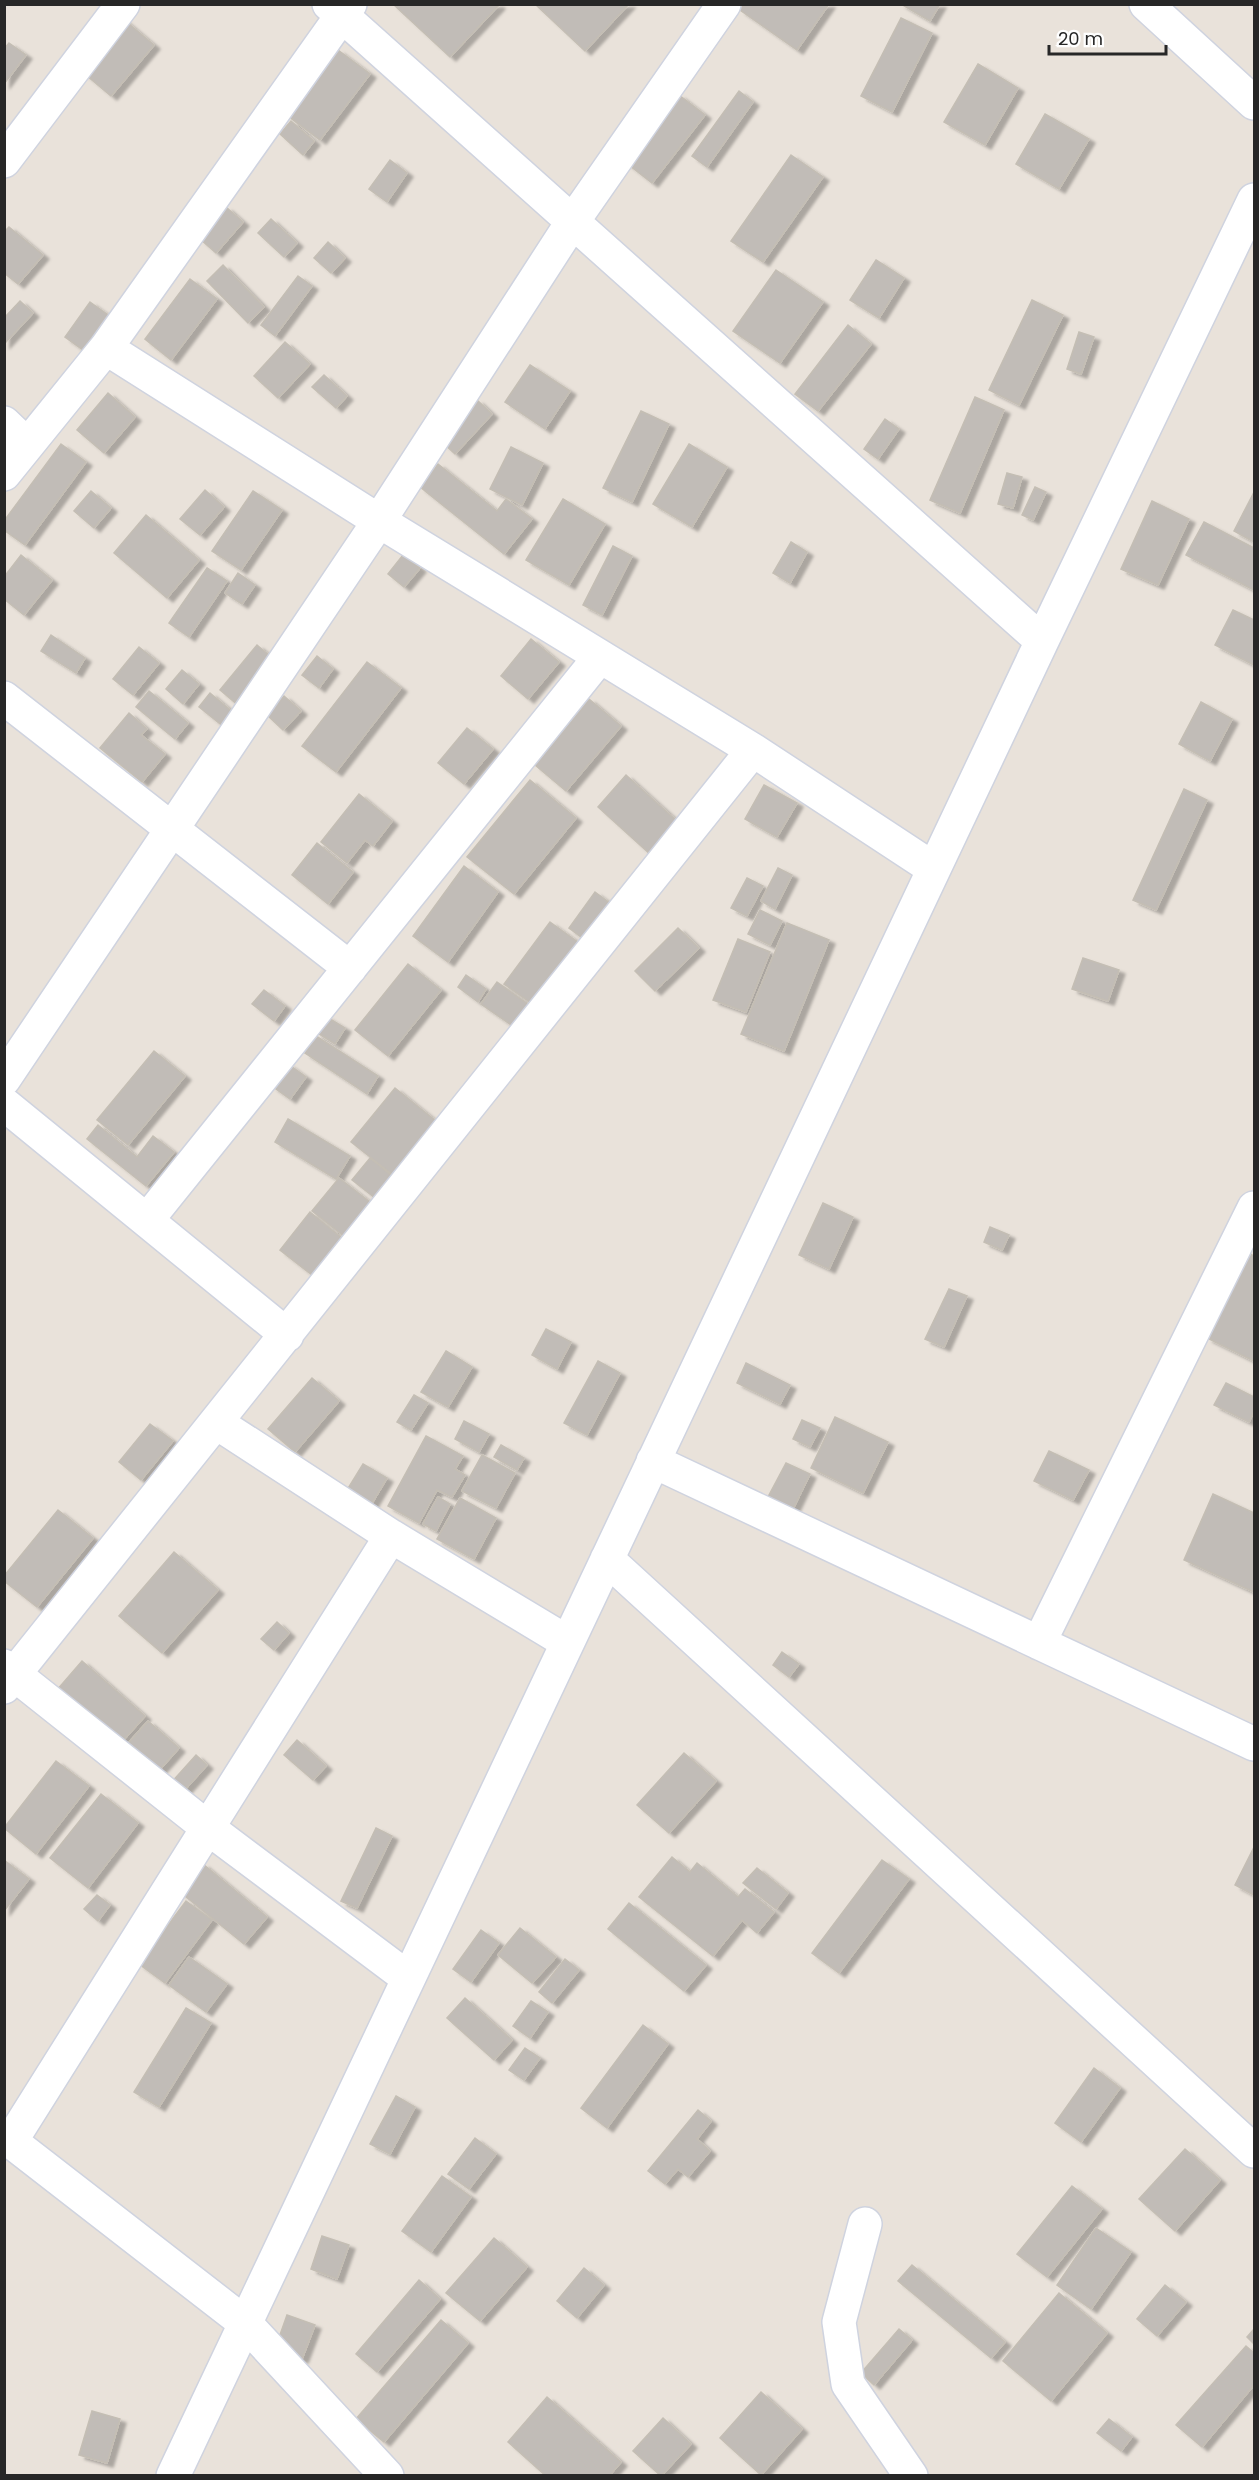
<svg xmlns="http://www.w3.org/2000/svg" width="1259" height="2480" font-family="Poppins,sans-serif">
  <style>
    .building { fill: #c1bcb7; stroke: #c4beb4; stroke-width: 1.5; filter: url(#shadow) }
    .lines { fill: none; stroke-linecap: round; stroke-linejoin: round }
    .minor-casing { stroke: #cfd3df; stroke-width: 36 }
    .minor { stroke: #fff; stroke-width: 33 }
  </style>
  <defs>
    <filter id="shadow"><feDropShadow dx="6" dy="4" stdDeviation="1.5" flood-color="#0004"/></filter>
  </defs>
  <rect width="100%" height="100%" fill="#e9e2da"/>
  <path class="building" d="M393 4H498L499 5 450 57Z
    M535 4H629L585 51Z
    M744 4H829L797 50 740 10Z
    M901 4H940L930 21Z
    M901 18 932 33 892 112 861 96Z
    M123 19 154 45 111 96 80 70Z
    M9 43 26 55 4 84V49Z
    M338 50 370 74 320 140 288 116Z
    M978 64 1018 88 985 145 944 122Z
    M739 91 753 102 707 167 692 156Z
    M679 95 705 115 652 183 625 162Z
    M1045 114 1089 139 1059 189 1016 164Z
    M291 121 314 141 303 155 280 134Z
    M791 155 823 177 763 262 731 241Z
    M390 160 407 173 387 202 369 189Z
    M226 207 243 222 216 253 200 239Z
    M271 219 297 243 284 257 258 233Z
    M9 227 43 255 18 284 4 273V232Z
    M328 242 345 258 331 273 314 258Z
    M876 260 904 278 879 318 850 300Z
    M223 265 264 307 248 323 207 281Z
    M776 270 823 302 780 363 733 331Z
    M298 276 312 286 275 336 261 325Z
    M190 279 217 299 171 360 145 339Z
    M1032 300 1063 315 1019 405 989 390Z
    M20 301 33 313 4 344V318Z
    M90 302 115 320 90 355 65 337Z
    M848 325 871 344 818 411 795 394Z
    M1079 332 1094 337 1081 374 1067 369Z
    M285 342 310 364 278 398 254 376Z
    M530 365 570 391 545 429 505 402Z
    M324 375 347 396 336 408 312 387Z
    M108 393 135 417 104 453 77 430Z
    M975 397 1004 410 960 513 930 500Z
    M477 400 492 414 455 454 440 440Z
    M641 411 669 424 632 502 603 488Z
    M885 419 899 429 878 459 864 449Z
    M61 444 86 462 25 545 4 530V521Z
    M689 444 727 467 692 527 653 504Z
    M511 447 543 463 522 505 490 489Z
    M438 464 497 511 506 499 532 519 504 554 420 487Z
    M1007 473 1022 477 1013 508 998 504Z
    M1035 487 1046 492 1033 520 1022 515Z
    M205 490 224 507 200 535 180 519Z
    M91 491 111 508 94 528 74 511Z
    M253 491 282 510 241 570 212 551Z
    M1254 492V542L1234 531Z
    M563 499 605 524 569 585 526 560Z
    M1152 501 1189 519 1158 585 1121 569Z
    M146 515 199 560 167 598 114 553Z
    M1204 522 1254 548V590L1186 555Z
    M791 542 807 552 790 583 773 573Z
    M613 546 632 556 602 615 583 605Z
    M21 555 52 580 24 615 4 599V577Z
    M403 555 420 568 404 587 388 574Z
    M207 568 227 581 189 637 169 623Z
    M238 573 255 585 242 604 225 593Z
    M1233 610 1254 620V665L1215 645Z
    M51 635 85 658 76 673 41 651Z
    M531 639 559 662 528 699 501 676Z
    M257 645 277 662 239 706 220 690Z
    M139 647 159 663 133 695 113 679Z
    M317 656 333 669 319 688 302 675Z
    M367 662 401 688 336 772 302 746Z
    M182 670 199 684 183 704 166 689Z
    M149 691 188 723 175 739 136 707Z
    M210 693 235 714 224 727 199 707Z
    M284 696 301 711 283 730 267 715Z
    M589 699 621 726 566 791 535 765Z
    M1201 702 1232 719 1210 761 1179 744Z
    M129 713 147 729 141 735 165 754 142 782 100 748Z
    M467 728 493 749 464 784 438 763Z
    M626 775 679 823 651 855 598 807Z
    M530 780 576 818 514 894 467 857Z
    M764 785 797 803 777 837 745 819Z
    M1184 789 1207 800 1156 910 1133 900Z
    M359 794 392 821 373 846 365 840 347 863 321 842Z
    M317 843 353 872 328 904 292 875Z
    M464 866 498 892 448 962 413 936Z
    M778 868 792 875 775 909 761 901Z
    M747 878 763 886 747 916 731 908Z
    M595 892 611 904 585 940 569 928Z
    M760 910 782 921 770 945 748 934Z
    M550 922 579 943 534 1005 504 984Z
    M787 923 829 940 784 1051 741 1034Z
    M678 928 699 948 655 991 635 971Z
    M738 939 770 952 746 1012 713 1000Z
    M1083 958 1119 970 1108 1001 1072 989Z
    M408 964 441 990 388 1056 355 1030Z
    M466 975 486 989 478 1002 458 987Z
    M497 982 532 1007 517 1029 481 1004Z
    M264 990 285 1006 274 1021 252 1004Z
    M325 1016 345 1028 335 1044 316 1032Z
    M316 1036 378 1076 367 1094 305 1053Z
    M154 1051 185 1076 128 1145 97 1120Z
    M288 1064 306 1077 290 1099 272 1086Z
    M395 1088 436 1121 393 1175 351 1142Z
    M288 1119 350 1156 336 1179 275 1142Z
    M98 1125 137 1157 153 1136 174 1152 146 1186 87 1139Z
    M370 1158 392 1176 375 1198 352 1180Z
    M339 1178 371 1203 345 1237 312 1211Z
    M823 1203 853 1217 829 1269 799 1255Z
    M310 1212 342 1238 312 1275 280 1250Z
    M990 1227 1009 1235 1002 1250 984 1242Z
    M1248 1253 1254 1256V1361L1207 1338Z
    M949 1289 967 1296 944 1347 925 1339Z
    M546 1329 571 1342 557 1369 532 1355Z
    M446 1351 472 1367 448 1407 421 1392Z
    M598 1361 620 1373 587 1435 564 1423Z
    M746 1363 790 1385 780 1404 737 1383Z
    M312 1378 339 1401 295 1452 268 1429Z
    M1226 1383 1254 1397V1411L1249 1422 1214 1405Z
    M414 1395 428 1403 411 1430 397 1422Z
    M835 1417 888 1442 863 1493 811 1468Z
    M802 1420 820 1428 810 1447 793 1439Z
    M464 1421 489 1434 479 1452 455 1439Z
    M150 1424 173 1441 141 1480 119 1462Z
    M426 1436 463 1456 455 1469 465 1475 452 1497 437 1490 419 1523 388 1506Z
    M501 1445 524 1458 517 1470 494 1457Z
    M1049 1451 1089 1470 1073 1500 1034 1481Z
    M482 1455 515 1473 496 1508 462 1491Z
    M786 1463 810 1474 793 1509 768 1497Z
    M363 1464 387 1478 371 1505 347 1490Z
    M1213 1494 1254 1513V1592L1184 1560Z
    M438 1497 450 1504 436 1531 423 1524Z
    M460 1498 496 1518 474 1559 437 1539Z
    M58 1510 93 1538 37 1607 4 1581V1576Z
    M174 1552 218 1590 162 1653 119 1616Z
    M277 1622 289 1633 274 1650 261 1639Z
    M782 1652 799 1664 789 1677 773 1665Z
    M82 1661 145 1716 119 1745 57 1690Z
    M148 1721 179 1748 154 1776 123 1749Z
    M297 1740 326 1766 313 1780 284 1755Z
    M684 1753 716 1781 669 1833 637 1805Z
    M196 1755 207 1765 181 1794 170 1784Z
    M56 1761 89 1786 36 1854 4 1828Z
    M101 1794 138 1823 88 1888 50 1858Z
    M376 1828 392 1836 357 1908 341 1901Z
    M1254 1847V1895L1235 1885Z
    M672 1857 690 1872 697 1863 738 1897 745 1889 774 1912 757 1933 742 1920 713 1956 639 1897Z
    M4 1860 29 1879 4 1911Z
    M882 1860 909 1879 839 1973 812 1953Z
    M203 1864 267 1917 244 1944 180 1892Z
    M757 1868 788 1893 776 1909 743 1883Z
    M97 1895 110 1905 98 1921 84 1909Z
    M186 1901 212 1920 165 1983 139 1964Z
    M629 1903 706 1965 684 1991 608 1929Z
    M520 1928 556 1957 532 1983 498 1955Z
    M481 1930 499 1943 471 1982 453 1969Z
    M189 1957 227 1984 206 2012 169 1985Z
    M565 1959 579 1970 552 2003 539 1992Z
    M465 1998 512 2040 494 2060 447 2018Z
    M531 2001 548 2012 530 2038 513 2026Z
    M186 2008 211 2023 159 2107 134 2092Z
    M643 2025 668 2044 607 2128 581 2108Z
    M525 2048 540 2058 524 2080 509 2070Z
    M1094 2068 1120 2088 1081 2142 1055 2123Z
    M396 2096 415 2107 390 2154 370 2144Z
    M698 2110 711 2121 697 2139 710 2151 688 2177 678 2169 665 2184 648 2171Z
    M475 2138 496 2154 469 2189 448 2174Z
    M1185 2149 1220 2180 1175 2231 1139 2199Z
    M442 2176 471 2197 431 2252 402 2231Z
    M1072 2186 1102 2209 1047 2277 1017 2254Z
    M1096 2228 1131 2252 1091 2309 1057 2285Z
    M322 2236 349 2245 337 2279 311 2269Z
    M494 2238 527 2267 480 2321 446 2293Z
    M912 2265 1005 2342 991 2358 898 2281Z
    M584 2268 604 2285 577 2318 557 2301Z
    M419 2280 440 2299 377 2372 356 2354Z
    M1165 2285 1186 2302 1157 2336 1137 2319Z
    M1059 2293 1107 2333 1051 2401 1003 2361Z
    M287 2315 315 2325 302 2359 275 2349Z
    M441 2320 468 2343 384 2442 356 2419Z
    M899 2329 912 2340 874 2385 861 2373Z
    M1254 2329V2344L1247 2337Z
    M1246 2346 1254 2353V2385L1202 2447 1176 2425Z
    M761 2392 802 2429 761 2475 720 2438Z
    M547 2397 621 2462 609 2476H546L508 2442Z
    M92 2411 120 2419 107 2463 79 2455Z
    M663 2418 691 2444 661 2476 633 2451Z
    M1109 2419 1132 2437 1121 2451 1097 2433Z"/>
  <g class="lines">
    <defs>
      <path id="minor" d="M329 4 1042 641
        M1146 4 1254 103
        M4 161 123 4
        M106 348 379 521 753 750 934 869
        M4 423 26 444
        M4 474 106 348 350 4
        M4 698 350 968
        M4 1079 379 521 573 221 724 4
        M4 1104 287 1335
        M147 1220 599 658
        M217 1423 391 1536 567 1642
        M653 1461 1254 1744
        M607 1559 1254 2151
        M1039 1643 1254 1208
        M4 1666 208 1828 408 1978
        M4 1687 753 750
        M4 2136 245 2323 387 2476
        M11 2141 391 1536
        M865 2224 839 2322 848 2384 911 2476
        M173 2476 1042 641 1254 200"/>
    </defs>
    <use href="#minor" class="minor-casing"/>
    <use href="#minor" class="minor"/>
  </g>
  <rect width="1259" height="2480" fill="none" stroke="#272727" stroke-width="12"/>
  <path d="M1049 45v9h117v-9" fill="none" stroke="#272727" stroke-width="3"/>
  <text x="1058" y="45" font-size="18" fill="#272727" stroke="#ffffff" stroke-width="4.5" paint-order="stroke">20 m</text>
</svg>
